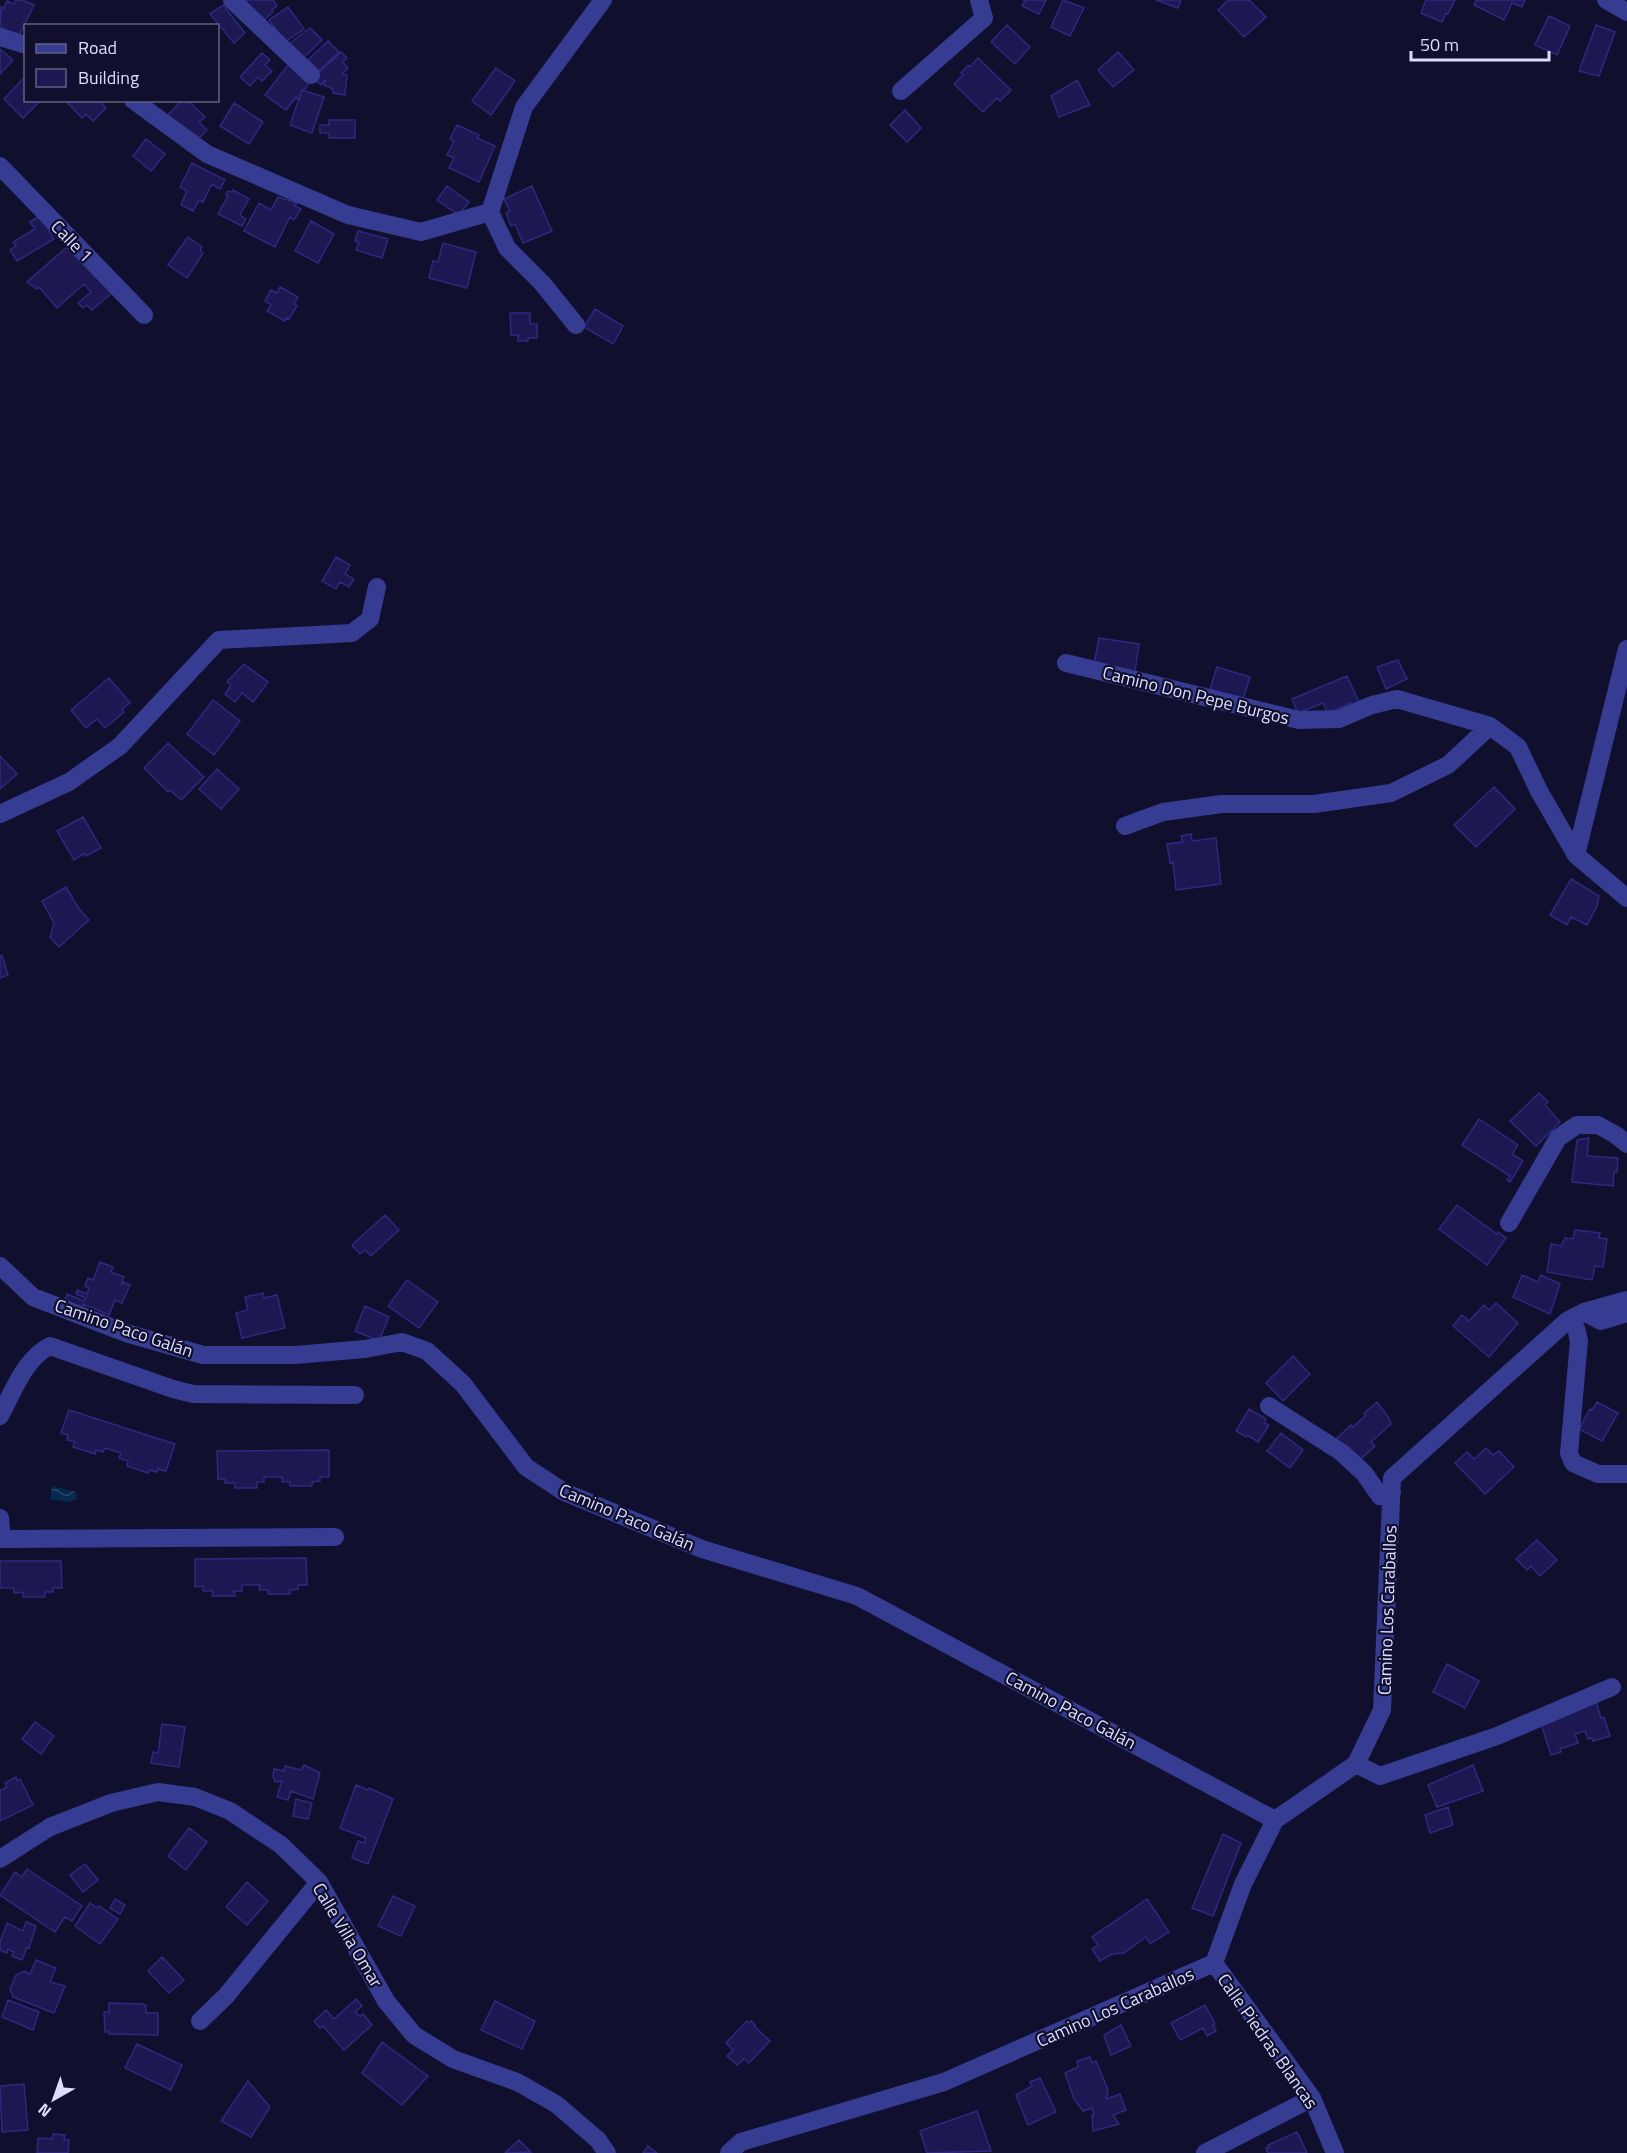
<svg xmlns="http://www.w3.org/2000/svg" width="1627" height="2153" font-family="'Titillium Web',sans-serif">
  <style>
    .water { fill: url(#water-waves) }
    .building { fill: #1d1852; stroke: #2f2880; stroke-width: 1.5 }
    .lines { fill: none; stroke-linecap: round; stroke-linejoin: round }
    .minor { stroke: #353c92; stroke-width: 18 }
    .labels { text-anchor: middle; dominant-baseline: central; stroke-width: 4.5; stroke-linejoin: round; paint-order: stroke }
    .street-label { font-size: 18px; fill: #dcdcff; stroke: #100f2e }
  </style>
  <defs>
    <pattern id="water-waves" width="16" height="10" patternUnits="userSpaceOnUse" patternTransform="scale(1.5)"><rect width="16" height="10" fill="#052951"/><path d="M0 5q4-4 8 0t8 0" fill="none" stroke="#29476b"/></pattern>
  </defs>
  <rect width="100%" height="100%" fill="#100f2e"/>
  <path class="water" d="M52 1486 76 1492 77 1499 68 1502 50 1499Z"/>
  <path class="building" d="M16 0H22L34 5 19 36 0 27 1 7 4 8 7 1 14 4Z
    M245 0H273L277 6 272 10 273 12 261 22Z
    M1023 0H1046L1039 14 1022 6 1025 1Z
    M1063 0 1084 8 1070 36 1051 27Z
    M1156 0H1181L1178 8Z
    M1228 0H1249L1266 17 1244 37 1218 10Z
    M1426 0H1455L1448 14 1446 13 1442 22 1421 13Z
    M1476 0H1525L1522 7 1512 3 1504 20 1474 5Z
    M223 5 245 33 234 43 210 14Z
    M288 7 304 29 285 42 269 20Z
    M1549 16 1570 26 1557 55 1535 45Z
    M1007 25 1030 47 1015 64 991 42Z
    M1596 25 1615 32 1599 76 1579 71Z
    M310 28 322 40 300 61 286 46Z
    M328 41 339 52 319 71 308 60Z
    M0 49 13 60 0 74Z
    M341 52 347 58 343 62 348 68 342 74 347 75 345 95 333 93V89L324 85 326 79 321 85 313 78Z
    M1118 52 1134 70 1113 87 1098 70Z
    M262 53 270 60 265 65 272 71 262 81 258 77 250 86 240 77Z
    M978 58 1011 90 1000 101 997 98 983 112 954 84 963 75 961 73 968 65 970 67Z
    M288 65 310 82 304 90H302L299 100 296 97 286 110 265 95Z
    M496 68 515 81 491 115 472 101Z
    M23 79 26 81V100H41L23 118 4 99Z
    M1077 80 1090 105 1059 117 1051 96Z
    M302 90 324 97 312 133 290 125Z
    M68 100H99L106 108 93 121 86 114 82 118 67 102Z
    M182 100H187L205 117 199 122 207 130 195 142 166 117Z
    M234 103 263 122 249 144 220 126Z
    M905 110 921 128 907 142 890 125Z
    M329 120H355V138H329V133H320V125H329Z
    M457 125 479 135 477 138 495 146 479 182 449 168 454 158 447 155 454 141 450 139Z
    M146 139 165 154 151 171 133 156Z
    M192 163 225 180 220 189 212 184 203 202 199 200 193 211 181 205 187 191 180 187Z
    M447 186 469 202 459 215 437 200Z
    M532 186 552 231 523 243 515 224 511 226 506 213 510 211 504 199Z
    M233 190 249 199 240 215 246 219 242 226 218 214 228 196 226 195 228 191 232 192Z
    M278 197 297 203 295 206 301 209 294 220 290 217 275 247 244 231 259 203 271 210Z
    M40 216 54 239 17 261 10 250 16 246 13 242 35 229 30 222Z
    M311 221 334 234 318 263 295 251Z
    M358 231 388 239 382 258 356 250 359 242 355 241Z
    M188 237 202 247 200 250 203 253 187 278 168 265Z
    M443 243 476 252 467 288 429 278 433 261 438 262Z
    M69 245 112 293 92 310 87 305 83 308 78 303 91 292 84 284 57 308 39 287 37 289 27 282Z
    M280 287 298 297 294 304 297 306 289 319 287 318 285 321 267 311 271 305 265 301 271 290 277 293Z
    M595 309 623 326 613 344 584 327Z
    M510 313H530V324H537V338H528V341H518V335H511Z
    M336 557 350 565 345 574 354 579 349 587 340 582 336 589 322 581Z
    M1099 638 1139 644 1135 671 1094 664Z
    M1398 660 1407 679 1386 689 1377 667Z
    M244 664 268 682 253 702 242 693 235 702 225 694 231 685 227 682Z
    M1217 667 1250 677 1243 699 1210 689Z
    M1347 676 1360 704 1353 707 1351 703 1328 713 1323 703 1298 713 1292 699Z
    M109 678 130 703 122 709 124 712 105 728 97 719 86 728 71 710Z
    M213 700 240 721 214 755 187 734Z
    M168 743 204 777 181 800 170 790 168 792 144 768Z
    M0 756 17 774 0 789Z
    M217 769 239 789 221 809 199 789Z
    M1494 787 1515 809 1476 847 1454 825Z
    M83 817 101 848 86 856 85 853 74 860 57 831Z
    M1191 834 1192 841 1216 838 1221 884 1176 890 1173 862 1170 863 1167 844 1183 842 1181 836Z
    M1571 879 1599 896 1597 906 1587 925 1571 917 1567 925 1550 915Z
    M66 887 79 909 89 920 59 947 50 937 54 923 42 901Z
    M2 955 8 975 0 978V956Z
    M1539 1093 1548 1102 1545 1105 1560 1122 1536 1146 1510 1121Z
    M1479 1119 1518 1145 1512 1154 1523 1161 1510 1182 1507 1180 1510 1176 1462 1145Z
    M1589 1138 1587 1156 1618 1158 1617 1172H1614L1613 1186 1572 1182 1577 1140Z
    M1457 1205 1497 1234 1498 1232 1506 1238 1487 1265 1439 1229Z
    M385 1215 399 1230 371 1256 365 1250 360 1254 352 1245Z
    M1575 1230 1600 1233 1599 1238 1607 1239 1603 1267 1595 1266 1592 1280 1547 1272 1551 1244 1561 1246 1565 1238 1573 1239Z
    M100 1262 113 1267 111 1272 124 1277 121 1286 123 1282 130 1285 122 1303 115 1300 109 1315 83 1304 81 1310 64 1303 67 1294 84 1301 86 1298 76 1294 77 1290 87 1294 89 1288 85 1286 88 1278 93 1280Z
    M1522 1275 1538 1282 1541 1275 1560 1284 1550 1314 1513 1297Z
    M407 1280 438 1302 419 1328 388 1306Z
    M263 1293 264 1298 277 1295 285 1328 242 1338 236 1313 248 1310 245 1297Z
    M1496 1303 1518 1323 1489 1357 1453 1326 1462 1315 1469 1321 1484 1305 1489 1310Z
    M365 1306 389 1317 379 1341 355 1331Z
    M1293 1356 1310 1374 1283 1401 1266 1383Z
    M1377 1402 1389 1418 1391 1424 1371 1442 1375 1446 1358 1462 1336 1439 1351 1425 1353 1427 1366 1415 1364 1413Z
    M1597 1402 1618 1413 1602 1441 1579 1429 1590 1409 1592 1410Z
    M1249 1409 1266 1419 1264 1423 1269 1425 1258 1442 1247 1435 1246 1437 1236 1431Z
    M69 1410 175 1444 166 1471 158 1469 157 1472 149 1470 148 1473 127 1466 128 1461 119 1458 121 1453 105 1448 103 1452 96 1450 95 1454 73 1447 75 1442 67 1440 68 1435 61 1433Z
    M1281 1433 1303 1450 1290 1468 1267 1451Z
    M1486 1448 1493 1455 1499 1451 1514 1467 1485 1494 1455 1463 1467 1452 1474 1459Z
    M329 1450V1477H320V1481L312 1482V1486H290V1482H282V1477H264V1482H257V1488H235V1483H225V1479H218L217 1451Z
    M1537 1540 1557 1560 1540 1576 1531 1566 1527 1570 1516 1559Z
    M306 1558 307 1585H298V1589L290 1590V1594H268V1590H259L260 1585H242V1591H234L235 1596H212L213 1591H203V1586L195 1587V1559Z
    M0 1561H61L62 1588H53V1592H45V1597H23V1592L14 1593V1588H0Z
    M1447 1664 1479 1681 1465 1708 1433 1692Z
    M1596 1701 1601 1718 1604 1717 1610 1736 1593 1741 1592 1738 1588 1739 1585 1731 1575 1734 1578 1743 1560 1749 1561 1752 1551 1755 1540 1721Z
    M35 1722 54 1736 41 1754 22 1739Z
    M162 1724 185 1727 179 1767 151 1763 153 1752 158 1753Z
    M304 1765 320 1773 313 1799 291 1791 288 1800 277 1797 282 1781 275 1782 273 1776 274 1769 284 1771 285 1766 301 1770Z
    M1473 1765 1483 1791 1437 1807 1428 1785Z
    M16 1777 17 1781 20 1779 33 1805 0 1821V1790L7 1787 5 1783Z
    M356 1785 368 1790 369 1788 393 1799 368 1864 352 1858 358 1841 364 1843 366 1838 340 1828Z
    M296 1799 312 1803 308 1819 293 1816Z
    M1448 1807 1453 1825 1430 1833 1425 1815Z
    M189 1828 207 1842 186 1870 168 1856Z
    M1223 1834 1241 1843 1213 1916 1192 1908Z
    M85 1864 98 1880 83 1892 70 1875Z
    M27 1869 82 1906 72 1921 65 1917 55 1932 0 1895 15 1872 22 1877Z
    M247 1882 268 1901 247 1925 226 1907Z
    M393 1896 415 1906 401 1936 378 1926Z
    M115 1899 125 1905 120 1914 110 1908Z
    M1147 1899 1169 1932 1150 1944 1146 1937 1124 1953 1112 1954 1100 1961 1092 1949 1098 1945 1092 1937Z
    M90 1903 97 1908 99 1906 118 1919 100 1944 75 1926Z
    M26 1922 36 1926 29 1948 27 1947 22 1960 12 1956 14 1952 8 1949 7 1953 0 1950V1942L7 1923 23 1931Z
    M162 1957 184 1980 169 1993 148 1971Z
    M36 1960 56 1968 50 1982 65 1986 54 2013 13 1997 10 1989 16 1975 24 1971 30 1974Z
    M356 1999 362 2006 355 2012 360 2016 363 2014 372 2025 344 2050 323 2026 320 2028 314 2021 326 2010 334 2019Z
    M8 2000 39 2012 33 2030 2 2017Z
    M495 2001 535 2021 522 2049 481 2030Z
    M109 2003 143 2004 146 2006V2013H158V2035L109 2034V2032H105L104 2012H109Z
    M1205 2005 1215 2024 1213 2025 1216 2031 1207 2036 1203 2028 1180 2040 1171 2023Z
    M747 2021 750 2023 751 2021 755 2025 754 2026 770 2041 749 2063 744 2059 737 2065 727 2056 733 2050 726 2043Z
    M1121 2025 1131 2046 1111 2055 1104 2035Z
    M382 2042 428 2076 402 2105 362 2073Z
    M137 2044 182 2065 171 2090 125 2068Z
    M1090 2057 1092 2063 1096 2061 1108 2090 1106 2099 1120 2094 1126 2110 1113 2115 1119 2124 1093 2131 1092 2115H1094L1092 2108 1083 2111 1074 2099 1065 2073 1078 2067 1077 2061Z
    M1040 2078 1056 2112 1028 2125 1016 2095 1032 2086 1030 2082Z
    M248 2081 270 2107 251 2137 221 2121Z
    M24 2084 28 2130 2 2132 0 2086Z
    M977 2111 991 2151 927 2153 920 2131Z
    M1297 2132 1307 2153H1268L1266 2148 1269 2147 1268 2145Z
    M53 2134 65 2135 64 2140H69L68 2153H37L38 2138 52 2139Z
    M519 2140 531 2152 505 2153Z
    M648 2146 657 2153H643Z"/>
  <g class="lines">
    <path class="minor" d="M232 0 311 75
      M1606 0 1627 12
      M0 37 26 45
      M901 91 984 18 979 0
      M133 100 207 154 348 215 421 232 490 212
      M0 166 144 315
      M576 325 542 283 507 248 490 212 524 107 603 0
      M1066 663 1299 720 1339 719 1372 705 1397 699 1490 726 1518 747 1539 791 1576 855 1627 898
      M0 814 69 782 120 746 219 640 352 633 370 619 377 587
      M1125 826 1163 812 1222 804H1314L1391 793 1448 765 1490 726
      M1576 855 1627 649
      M1509 1223 1558 1138 1577 1125H1598L1616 1135 1627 1144
      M0 1266 33 1297 126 1333 203 1355H295L365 1349 402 1342 427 1351 463 1384 526 1467 564 1492 702 1549 857 1596 1275 1820
      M1584 1312 1601 1321 1627 1313
      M1567 1321 1576 1328 1579 1341 1569 1453 1573 1463 1598 1474H1627
      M1269 1406 1341 1452 1364 1473 1380 1496 1392 1492
      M0 1416C13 1392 25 1358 50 1346L173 1389 193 1394 355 1395
      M0 1518 2 1539 335 1537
      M1356 1764 1380 1776 1497 1736 1612 1687
      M0 1859 50 1827 111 1803 158 1792 195 1797 230 1811 281 1845 319 1882 386 2001 414 2035 453 2059 517 2082 556 2104 598 2140 607 2153
      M1214 1963 1312 2098 1335 2153
      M200 2021 226 1996 319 1882
      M729 2153 741 2142 944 2082 1214 1963 1243 1884 1275 1820 1356 1764 1382 1710 1392 1478 1567 1321 1584 1312 1627 1300
      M1205 2153 1312 2098"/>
  </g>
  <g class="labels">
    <g class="street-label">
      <text transform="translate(72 241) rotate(46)">Calle 1</text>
      <text transform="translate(1196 695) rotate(14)">Camino Don Pepe Burgos</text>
      <text transform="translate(124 1328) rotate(19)">Camino Paco Galán</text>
      <text transform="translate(627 1517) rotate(23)">Camino Paco Galán</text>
      <text transform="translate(1387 1610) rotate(-88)">Camino Los Caraballos</text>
      <text transform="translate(1071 1710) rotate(28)">Camino Paco Galán</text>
      <text transform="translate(348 1935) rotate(59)">Calle Villa Omar</text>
      <text transform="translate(1115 2007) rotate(-24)">Camino Los Caraballos</text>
      <text transform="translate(1268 2041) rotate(55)">Calle Piedras Blancas</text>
    </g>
  </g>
  <rect x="24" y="24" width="195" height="78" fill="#100f2e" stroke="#626182" stroke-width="1.5"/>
  <rect x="36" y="44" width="30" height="9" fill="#353c92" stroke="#626182" stroke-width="1.5"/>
  <text x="78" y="54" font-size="18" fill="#dcdcff">Road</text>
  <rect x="36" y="69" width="30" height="18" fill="#1d1852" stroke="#626182" stroke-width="1.5"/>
  <text x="78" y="84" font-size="18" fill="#dcdcff">Building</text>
  <g transform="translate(54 2099) rotate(220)" stroke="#100f2e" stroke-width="4.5" paint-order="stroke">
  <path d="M0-4.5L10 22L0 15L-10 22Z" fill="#dcdcff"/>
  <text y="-9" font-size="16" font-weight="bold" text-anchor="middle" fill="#dcdcff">N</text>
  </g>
  <path d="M1411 51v9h138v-9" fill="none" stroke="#dcdcff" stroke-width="3"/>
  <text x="1420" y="51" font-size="18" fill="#dcdcff" stroke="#100f2e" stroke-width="4.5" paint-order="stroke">50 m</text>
</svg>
